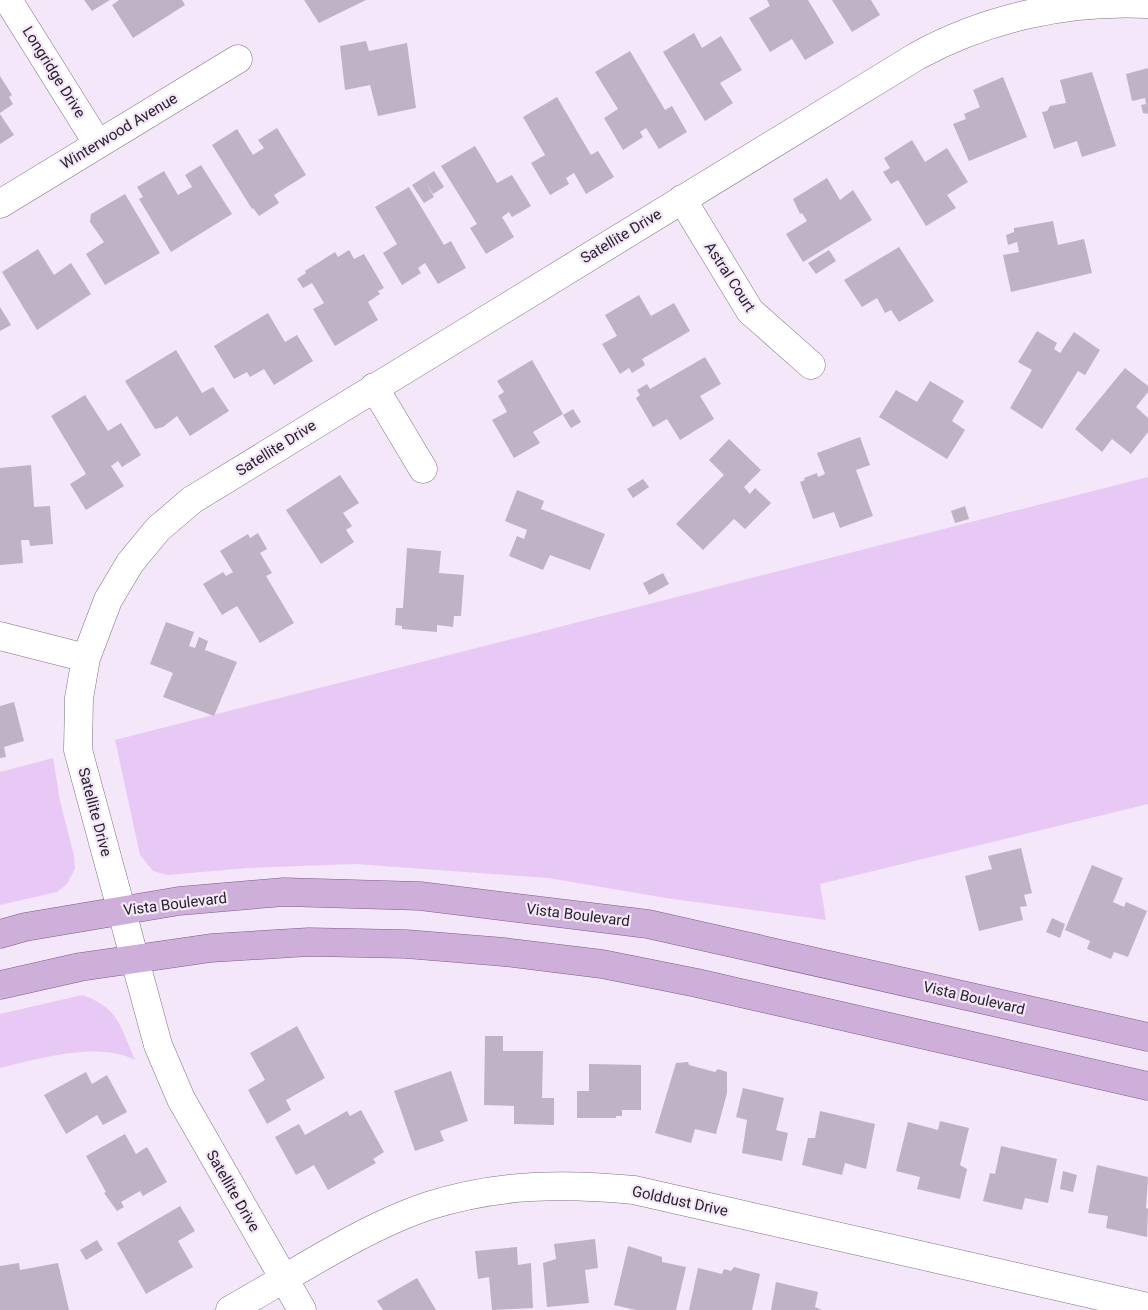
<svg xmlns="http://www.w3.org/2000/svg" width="1148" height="1310" font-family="Roboto,sans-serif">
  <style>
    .green { fill: #e8c9f6 }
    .building { fill: #bfb2c5 }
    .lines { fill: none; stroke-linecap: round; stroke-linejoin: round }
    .minor-casing { stroke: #7d7182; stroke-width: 29 }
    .major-casing { stroke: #7d5c8c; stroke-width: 29 }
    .minor { stroke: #fff; stroke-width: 28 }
    .major { stroke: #cdafd9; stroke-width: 28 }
    .labels { text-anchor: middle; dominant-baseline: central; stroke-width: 4.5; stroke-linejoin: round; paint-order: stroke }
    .street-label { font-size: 15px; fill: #28232a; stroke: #f4e7fa }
  </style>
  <rect width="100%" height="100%" fill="#f4e7fa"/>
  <path class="green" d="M1148 477V804L820 884 826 920 666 898 548 878 355 864 248 868 168 875 153 871 140 855 115 740Z
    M53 758 60 801 74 856 75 869 67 884 57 892 0 905V772Z
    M82 995C120 1008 120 1027 135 1060 97 1041 39 1059 0 1068V1014Z"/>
  <path class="building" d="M84 0H110L92 11Z
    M119 0H182L185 5 133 38 112 5Z
    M304 0H366L319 23Z
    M767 0H808L834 43 805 60 792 39 770 52 749 18 770 6Z
    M832 0H871L880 15 852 32Z
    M694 33 702 48 721 36 742 70 720 83 733 103 705 121 663 52Z
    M366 41 369 51 407 43 416 108 378 116 370 85 345 90 340 46Z
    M630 51 665 110 672 106 687 132 659 149 646 128 640 132 643 137 623 150 604 118 618 109 595 72Z
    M1148 68V114L1143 113 1141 105 1146 104 1145 98 1132 101 1126 74Z
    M1092 72 1116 146 1082 157 1077 141 1054 149 1042 112 1047 111 1050 106 1066 103 1060 80Z
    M0 76 12 95 9 97 13 104 0 113Z
    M1003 77 1027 137 969 161 953 124 966 119 964 114 980 107 973 90Z
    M557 97 591 155 598 151 614 177 586 194 574 173 566 178 569 184 550 195 531 163 545 155 523 117Z
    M0 114 14 135 0 144Z
    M277 128 306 175 274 195 279 203 259 216 253 208 252 209 212 145 237 129 253 155 264 148 258 140Z
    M912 140 925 162 947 148 968 182 947 195 956 208 926 226 898 180 891 184 883 172 890 168 884 158Z
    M475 146 497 183 512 175 531 206 512 217 509 212 502 217 514 237 486 254 470 228 477 224 441 166Z
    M201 165 232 214 171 252 139 199 143 197 137 187 164 171 178 195 192 187 185 175Z
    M434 171 444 187 433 194 426 183 434 197 424 203 412 185Z
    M827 178 840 200 853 190 872 220 803 262 786 234 807 221 802 213 800 214 793 199Z
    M409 187 444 245 451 241 466 268 438 284 425 263 418 268 421 273 402 285 383 253 397 244 375 207Z
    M125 194 160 253 105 285 86 254 104 242 90 222 91 214Z
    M1053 221 1058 245 1084 239 1092 273 1011 292 1003 255 1019 252 1017 242 1008 245 1006 235 1014 232V228Z
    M899 247 934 301 899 322 891 310 885 313 877 298 862 307 844 280Z
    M38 249 54 275 71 263 91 294 37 330 2 272Z
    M349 250 354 259 364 254 384 288 378 291 380 294 368 302 378 320 335 346 313 309 324 303 312 283 303 288 297 279 306 273 305 271 335 252 338 257Z
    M829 250 836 261 816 274 808 263Z
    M639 295 651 316 674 303 690 331 642 359 645 365 632 373 629 368 620 374 602 344 617 336 605 315Z
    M0 307 11 325 0 331Z
    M268 313 285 342 297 335 313 361 274 385 264 369 250 377 247 372 234 379 214 346Z
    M1037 331 1057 343 1054 349 1060 353 1074 332 1100 350 1085 375 1078 371 1042 429 1010 408 1032 370 1018 362Z
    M176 350 202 393 213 387 229 411 190 436 177 416 163 427 155 429 125 381Z
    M705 357 721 384 700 396 714 419 680 440 667 419 653 427 636 398 640 395 637 390 647 384 650 389Z
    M532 360 563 414 533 432 540 443 514 458 492 420 507 412 498 396 504 392 497 381Z
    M1125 368 1148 386V392L1136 407 1148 418V432L1131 454 1112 439 1102 452 1075 429Z
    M930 381 964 401 952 421 965 430 947 459 879 417 896 390 917 402Z
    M85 395 108 431 121 423 141 455 122 467 118 461 111 466 124 486 86 510 70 484 86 474 51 416Z
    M573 409 581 422 571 428 563 415Z
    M860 437 870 465 856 470 873 516 840 528 834 512 813 519 800 482 805 480 804 478 817 473 818 477 825 474 817 453Z
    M729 439 761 470 744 487 750 494 755 488 771 503 745 529 734 519 703 550 676 524 724 475 709 460Z
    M31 465 34 507 50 506 53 544 30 546 29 540H21L23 563 0 565V468Z
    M340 475 359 503 343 513 352 526 346 530 354 542 321 564 286 510Z
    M643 479 649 487 633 498 627 489Z
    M517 490 544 501 541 509 605 534 590 570 550 555 543 570 509 556 517 536 524 539 527 530 505 521Z
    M965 506 969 519 955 523 951 511Z
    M258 533 267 549 260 553 272 573 266 576 294 623 260 643 237 606 222 615 203 584 223 572 226 576 233 572 220 551 248 534 250 538Z
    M407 548 441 551 439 573 464 575 461 616H454L453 627 437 625V632L402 629V626L395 625 396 608H403Z
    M663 573 669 584 649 595 643 583Z
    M166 622 194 632 189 646 195 648 199 637 208 641 205 650 237 662 214 716 163 697 173 673 150 664Z
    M14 702 24 741 4 747 6 757 0 758V706Z
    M1021 848 1032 893 1024 895 1027 906 1020 907 1023 920 979 931 965 876 992 869 988 856Z
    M1092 865 1123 878 1113 902 1124 907 1126 902 1147 911 1128 957 1114 952 1111 959 1087 949 1090 941 1065 930Z
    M1052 918 1065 924 1060 938 1046 932Z
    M297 1026 325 1078 286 1100 291 1110 267 1124 248 1090 265 1080 250 1053Z
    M485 1036H503V1051H543L542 1098H554V1125L514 1124V1106L484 1105Z
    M688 1062 689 1065 715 1072 718 1069 727 1072V1093L716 1134 695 1129 691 1143 655 1133 676 1063Z
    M589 1064 641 1065V1110H622V1116H616V1118H577V1091H589Z
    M451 1071 468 1121 440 1131 444 1141 415 1151 394 1091Z
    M86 1072 92 1084 107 1075 127 1112 103 1125 97 1115 66 1134 44 1095Z
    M743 1088 784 1098 776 1130 788 1133 782 1161 742 1153 747 1120 736 1117Z
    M361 1110 384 1152 373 1159 376 1163 328 1190 314 1165 296 1175 275 1137 299 1124 305 1135 347 1111 350 1116Z
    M820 1111 875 1124 866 1169 845 1163 842 1175 802 1165 808 1138H815Z
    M940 1121 969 1128 960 1165 967 1169 960 1199 917 1189 920 1177 896 1171 908 1122 938 1130Z
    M125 1134 136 1154 147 1147 167 1182 143 1196 140 1191 121 1202 124 1207 117 1211 104 1193 106 1192 86 1156Z
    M1001 1146 1057 1159 1048 1203 1025 1198 1022 1210 983 1201 990 1173 995 1174Z
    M1097 1165 1148 1177 1146 1208 1148 1209 1147 1237 1106 1228 1108 1216 1088 1213Z
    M1063 1171 1077 1175 1073 1192 1060 1189Z
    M180 1206 195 1231 178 1241 193 1267 146 1294 117 1243Z
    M595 1239 598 1268 585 1270 589 1303 547 1307 543 1263 556 1259 554 1244Z
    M97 1240 103 1250 86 1260 80 1250Z
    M628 1246 662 1257V1262L686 1267 676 1310H636L614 1305Z
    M517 1247 518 1265 531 1263 533 1308 492 1310 489 1277 478 1279 475 1251Z
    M19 1263 20 1270 58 1263 69 1310H0V1266Z
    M734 1267 760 1274 752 1310H689L698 1268 722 1274 724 1269 731 1271Z
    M417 1278 436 1310H383L377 1301Z
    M776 1282 818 1292 815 1307 822 1310H771Z"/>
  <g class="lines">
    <defs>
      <path id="minor" d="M8 0 98 144
        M682 199 750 311 811 365
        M0 204 238 59
        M374 387 423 469
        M0 636 86 658
        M230 1310C291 1276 362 1228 428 1206 497 1184 562 1183 634 1190L1148 1307
        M302 1310 181 1099 158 1045 78 750 79 698 86 658 108 600 130 563 158 529 192 500 917 56C986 18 1068 0 1148 4"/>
      <path id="major" d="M0 934 25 927 179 901 284 892 420 896 648 924 1148 1037
        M0 985 80 967 211 948 309 942 406 944 504 952 602 964 697 983 1148 1086"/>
    </defs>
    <use href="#minor" class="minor-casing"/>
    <use href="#major" class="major-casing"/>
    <use href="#minor" class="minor"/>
    <use href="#major" class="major"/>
  </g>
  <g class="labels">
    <g class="street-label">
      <text transform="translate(54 72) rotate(58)">Longridge Drive</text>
      <text transform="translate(119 131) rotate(-31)">Winterwood Avenue</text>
      <text transform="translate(621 236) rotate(-31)">Satellite Drive</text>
      <text transform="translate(730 277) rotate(57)">Astral Court</text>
      <text transform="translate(276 448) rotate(-32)">Satellite Drive</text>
      <text transform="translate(95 812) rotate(75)">Satellite Drive</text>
      <text transform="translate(175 904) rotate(-7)">Vista Boulevard</text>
      <text transform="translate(578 915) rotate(7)">Vista Boulevard</text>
      <text transform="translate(974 998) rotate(13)">Vista Boulevard</text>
      <text transform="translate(233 1191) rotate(60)">Satellite Drive</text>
      <text transform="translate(680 1201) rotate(12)">Golddust Drive</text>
    </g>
  </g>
</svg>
